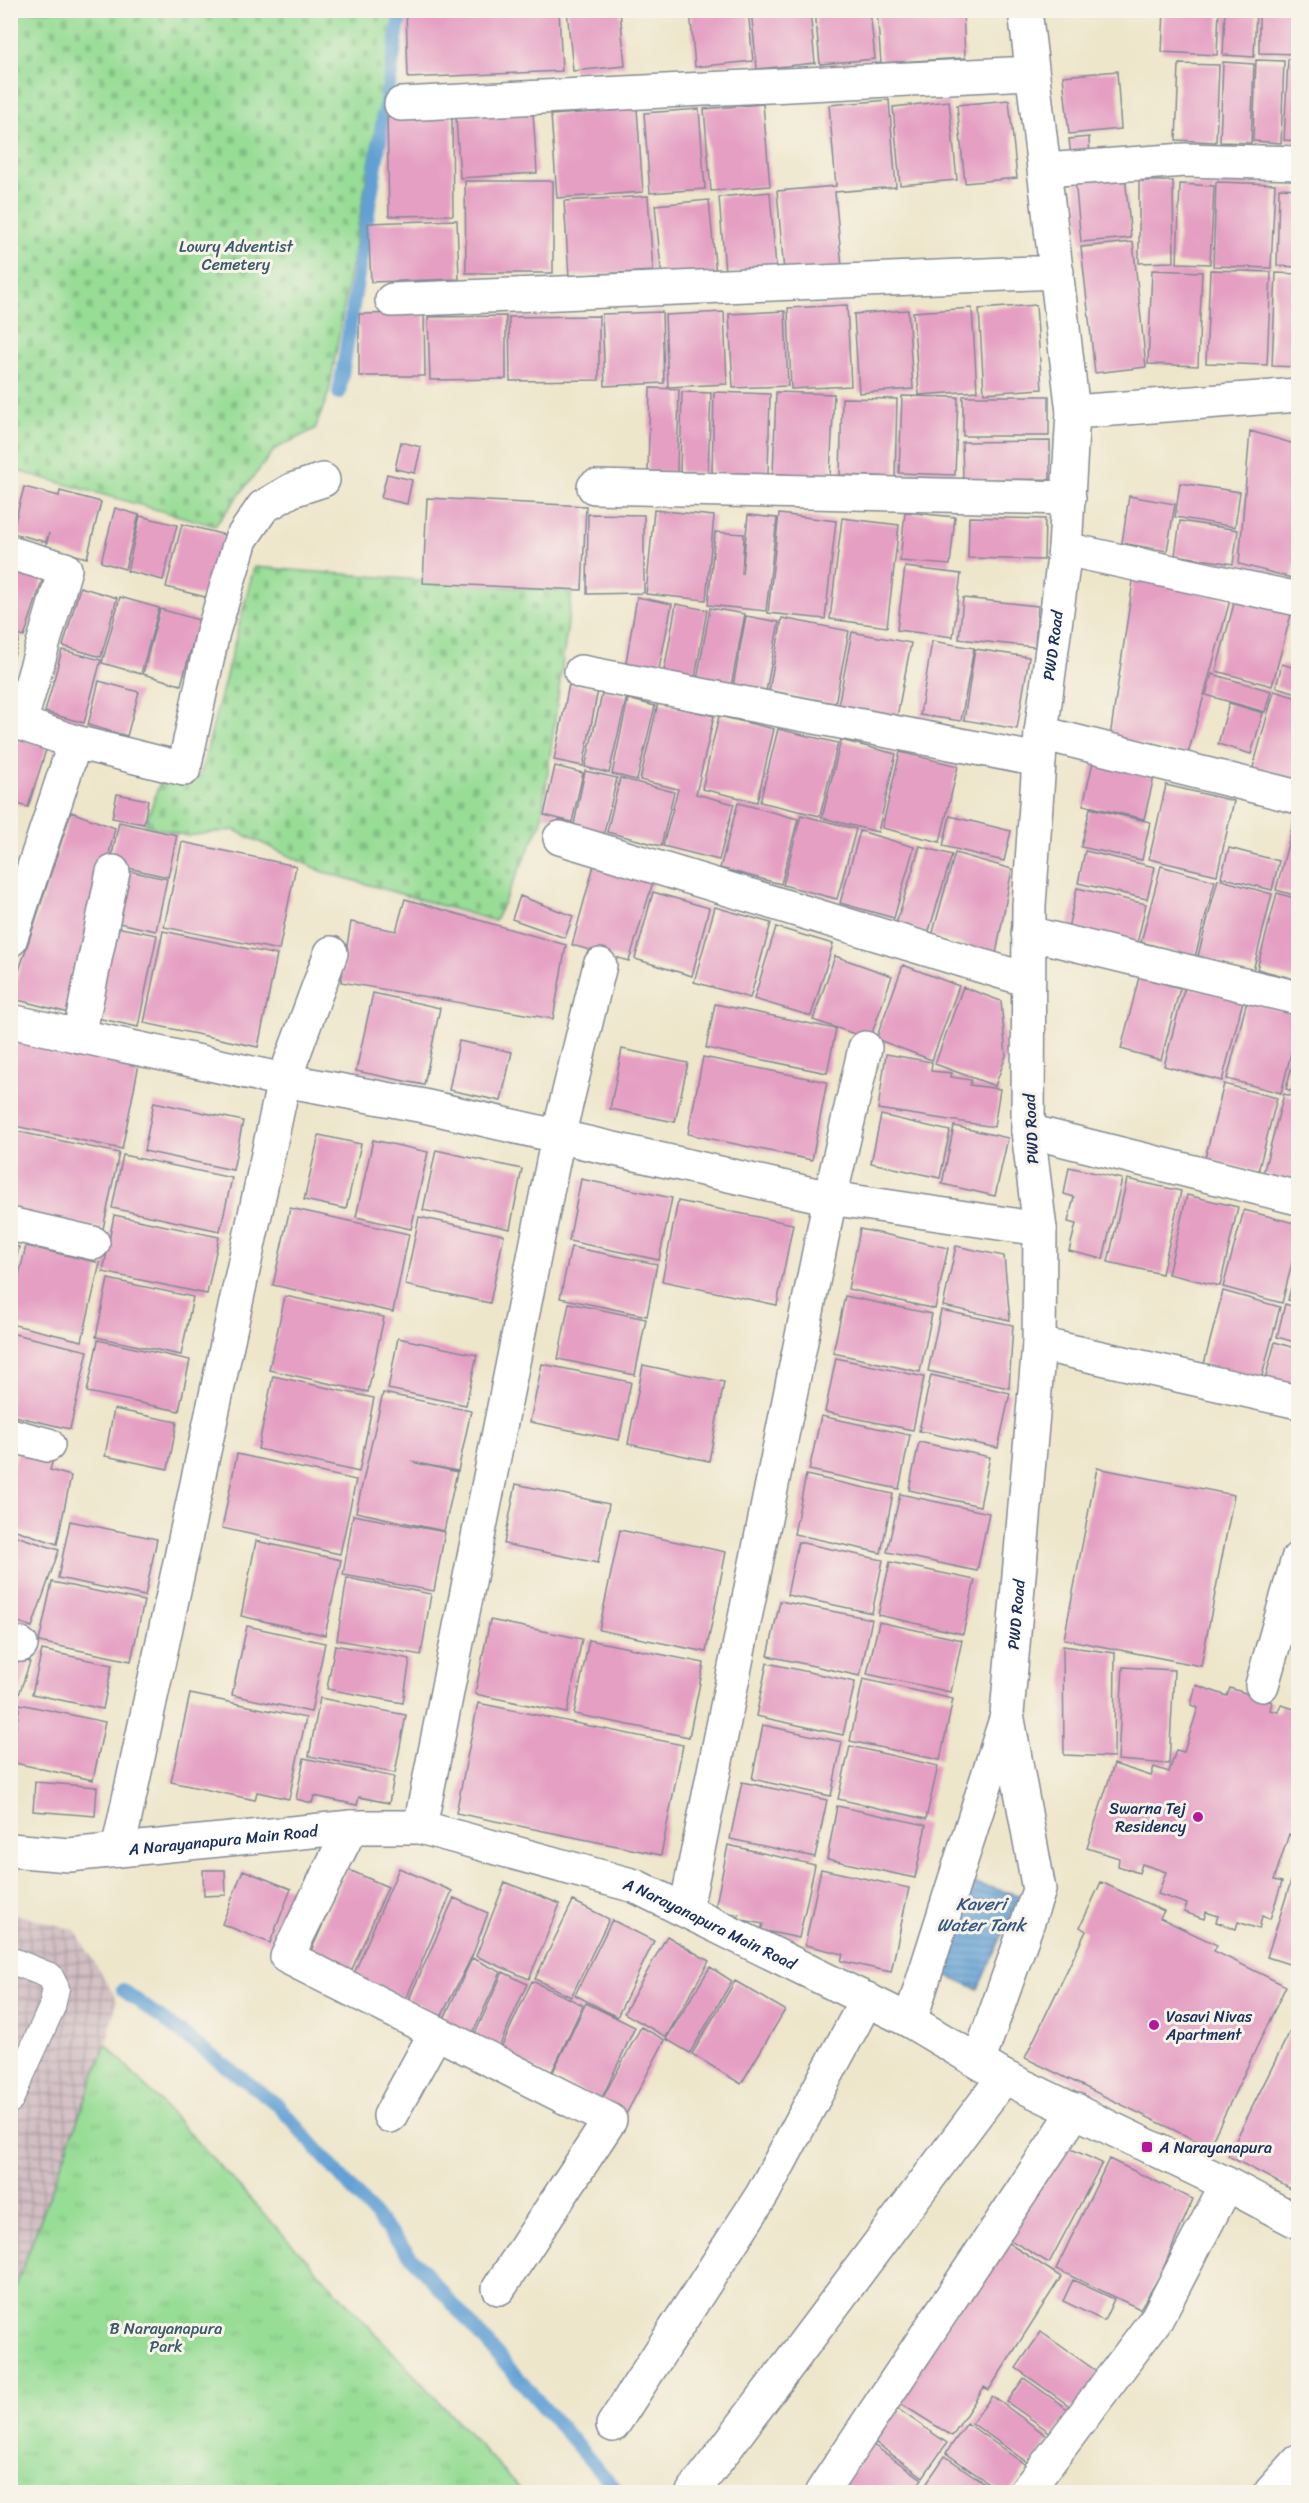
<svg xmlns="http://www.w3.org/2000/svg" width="1309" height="2503" font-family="Sriracha,sans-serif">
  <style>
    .industrial { fill: url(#industrial-grid) }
    .cemetery { fill: url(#cemetery-stones); stroke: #5a867a; stroke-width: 1.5 }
    .park { fill: url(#park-tufts); stroke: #5a867a; stroke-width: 1.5 }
    .water { fill: url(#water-rules); stroke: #3e6899; stroke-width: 1.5 }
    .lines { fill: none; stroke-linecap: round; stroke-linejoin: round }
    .stream { stroke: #62a0d4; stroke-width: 14 }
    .building { fill: #e59fc3 }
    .service-casing { stroke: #848a94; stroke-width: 28 }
    .minor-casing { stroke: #848a94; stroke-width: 36 }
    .tertiary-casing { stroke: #848a94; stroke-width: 36 }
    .service { stroke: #fff; stroke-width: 26 }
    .minor { stroke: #fff; stroke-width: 33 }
    .tertiary { stroke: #fff; stroke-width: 33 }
    .poi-dot { fill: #b5179e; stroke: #f7f3e8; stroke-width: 2 }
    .labels { text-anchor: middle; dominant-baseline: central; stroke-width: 6; stroke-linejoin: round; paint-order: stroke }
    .park-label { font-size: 16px; fill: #3a5a6c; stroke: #f7f3e8 }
    .street-label { font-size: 16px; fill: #1b2f5e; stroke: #f7f3e8 }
    .poi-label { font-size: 16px; fill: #1b2f5e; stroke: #f7f3e8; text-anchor: start }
    .water-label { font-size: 18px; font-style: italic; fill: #345787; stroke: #f7f3e8 }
  </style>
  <defs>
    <pattern id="industrial-grid" width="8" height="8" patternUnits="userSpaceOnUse" patternTransform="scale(1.5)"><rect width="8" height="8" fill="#d2bec3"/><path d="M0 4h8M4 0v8" fill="none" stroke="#aa9ba2"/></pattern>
    <pattern id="cemetery-stones" width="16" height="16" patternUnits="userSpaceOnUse" patternTransform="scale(1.5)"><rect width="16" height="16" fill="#98dd96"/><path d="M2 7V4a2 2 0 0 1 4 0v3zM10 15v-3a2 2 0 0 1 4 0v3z" fill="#82be84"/></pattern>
    <pattern id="park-tufts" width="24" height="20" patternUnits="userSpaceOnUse" patternTransform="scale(1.5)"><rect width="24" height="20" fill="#98dd96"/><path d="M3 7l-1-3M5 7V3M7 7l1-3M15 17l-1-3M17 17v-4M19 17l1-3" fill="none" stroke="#82be84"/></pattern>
    <pattern id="water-rules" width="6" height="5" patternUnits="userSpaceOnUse" patternTransform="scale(1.5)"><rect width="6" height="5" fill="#62a0d4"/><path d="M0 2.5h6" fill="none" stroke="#5083af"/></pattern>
  </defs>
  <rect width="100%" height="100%" fill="#f7f3e8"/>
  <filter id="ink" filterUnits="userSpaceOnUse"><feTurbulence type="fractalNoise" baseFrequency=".0167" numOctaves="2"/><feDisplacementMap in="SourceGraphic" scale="12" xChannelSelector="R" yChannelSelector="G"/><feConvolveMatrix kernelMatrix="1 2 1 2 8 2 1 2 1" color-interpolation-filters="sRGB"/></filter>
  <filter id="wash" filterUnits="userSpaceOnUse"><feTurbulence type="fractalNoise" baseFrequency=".008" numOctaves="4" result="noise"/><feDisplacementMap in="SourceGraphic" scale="24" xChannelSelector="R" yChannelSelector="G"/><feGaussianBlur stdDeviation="1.35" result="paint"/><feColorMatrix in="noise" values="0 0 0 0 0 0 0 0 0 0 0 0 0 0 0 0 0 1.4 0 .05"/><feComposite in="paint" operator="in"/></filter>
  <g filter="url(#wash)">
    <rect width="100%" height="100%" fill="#eee6cb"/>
    <path class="industrial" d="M11 1913 75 1930 117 2000 106 2044 11 2299Z"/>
    <path class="cemetery" d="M10 11H396L329 392 315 429 275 449 215 526 11 469Z
      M254 567 572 592 541 823 495 921 321 871 234 830 187 836 145 825 162 776 200 777Z"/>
    <path class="park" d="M106 2044 523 2492H11V2299Z"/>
    <path class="water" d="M961 1880 1020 1895 978 1989 941 1973Z"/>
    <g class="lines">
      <path class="stream" d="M339 393 401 10
        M123 1990 278 2105 618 2492"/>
    </g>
    <g id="blocks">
      <path class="building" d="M406 10H559L562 71 408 78Z
        M567 10H620L625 66 573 71Z
        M690 10H748L753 61 695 67Z
        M751 10H810L815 63 757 69Z
        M815 10H870L875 59 820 64Z
        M877 10H963L965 58 881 63Z
        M1164 10H1219L1217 55 1162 52Z
        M1225 10H1256L1254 57 1223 55Z
        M1259 10H1298V54L1259 53Z
        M1288 59 1298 60V141L1284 140Z
        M1256 60 1284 61 1281 143 1253 141Z
        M1223 62 1254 64 1251 143 1220 142Z
        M1179 64 1219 65 1216 142 1176 140Z
        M1117 71 1121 129 1069 134 1063 76Z
        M889 100 896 187 835 192 842 267 784 272 777 191 836 186 829 105Z
        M1009 100 1017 178 965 183 957 105Z
        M949 101 957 180 900 185 893 107Z
        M763 104 770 186 711 191 704 109Z
        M637 109 643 192 557 198 551 115Z
        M699 109 705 189 650 193 644 113Z
        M533 112 537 173 460 178 456 117Z
        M452 116 453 215 389 216 387 117Z
        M1089 137 1090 162 1072 164 1069 139Z
        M1125 175 1131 238 1081 242 1075 179Z
        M465 181H553V273H466Z
        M1139 181H1173L1174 262 1139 263Z
        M1216 182 1275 184 1271 268 1213 266Z
        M1180 184 1214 186 1210 264 1177 263Z
        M1279 188 1298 189V267L1277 266Z
        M770 192 776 268 725 272 719 197Z
        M648 196 653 271 569 276 564 201Z
        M709 200 716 275 662 280 655 205Z
        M457 220 459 279 371 282 368 223Z
        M1133 242 1146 367 1095 373 1081 247Z
        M1152 270 1202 272 1198 366 1148 364Z
        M1210 270 1271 272 1267 365 1206 363Z
        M1276 273 1298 274V367L1272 366Z
        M847 305 851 386 791 389 788 308Z
        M1036 305 1042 389 984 393 979 309Z
        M972 308 977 391 919 395 913 312Z
        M908 310 913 389 859 393 854 314Z
        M785 311 788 386 733 388 729 314Z
        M662 312 664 383 605 386 602 314Z
        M724 312 727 384 668 387 665 315Z
        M424 313 425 376H359V314Z
        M506 316V379L430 380 428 317Z
        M599 316V380L510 381 509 317Z
        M650 388 679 389 677 472 648 471Z
        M682 392 711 393 708 473 680 472Z
        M714 392 770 394 768 474 712 473Z
        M776 392 834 394 830 476 773 474Z
        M902 396 958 397 955 475 899 473Z
        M963 396H1049V436H963Z
        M842 398 897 399 895 477 840 475Z
        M1250 431 1298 445V553L1292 578 1239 564Z
        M1050 441V479L963 480 962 442Z
        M401 442 421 447 415 473 395 469Z
        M387 474 412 480 407 504 381 498Z
        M1180 483 1240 492 1235 527 1175 517Z
        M24 487 59 496 60 491 101 502 87 558 46 547 49 533 46 542 12 533Z
        M1129 496 1175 504 1167 551 1122 543Z
        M427 498 586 506 582 590 423 583Z
        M115 508 139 515 125 569 101 562Z
        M654 510 714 516 706 600 646 594Z
        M905 512 955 517 950 565 900 561Z
        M588 514 644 515V593L587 594Z
        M779 514 836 521 825 619 768 613Z
        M748 515 777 518 766 611 708 605 715 532 744 534 742 574Z
        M140 516 177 525 163 580 127 571Z
        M969 517 1045 519 1044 560 968 558Z
        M842 518 899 525 887 627 830 619Z
        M1180 521 1238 530 1233 564 1175 555Z
        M182 524 225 535 209 598 166 587Z
        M10 567 43 578 24 637 10 633Z
        M905 567 961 574 953 637 897 630Z
        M1134 575 1230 600 1188 754 1110 737Z
        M80 587 117 598 101 657 63 646Z
        M1236 596 1292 611 1272 686 1216 671Z
        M120 597 159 608 141 674 102 663Z
        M637 597 672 604 658 674 625 668Z
        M963 598 1038 606 1035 647 959 639Z
        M676 604 707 610 695 678 664 672Z
        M710 608 745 614 731 686 697 680Z
        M160 609 199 620 181 685 143 674Z
        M746 616 779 622 766 692 733 686Z
        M782 618 849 631 835 704 769 691Z
        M852 632 911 643 897 717 838 706Z
        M10 637 19 639 11 666H10Z
        M932 641 974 648 961 721 920 715Z
        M975 649 1029 657 1017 729 964 720Z
        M62 650 101 660 84 723 45 712Z
        M1282 664 1298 669V693L1276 687Z
        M1212 674 1271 691 1265 712 1206 695Z
        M99 681 139 692 127 736 88 725Z
        M569 684 598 690 583 766 554 760Z
        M603 690 627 696 609 773 585 767Z
        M1274 691 1298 698V784L1252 771Z
        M628 699 655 706 637 780 612 774Z
        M658 703 714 716 696 794 734 804 719 860 663 846 678 789 640 780Z
        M1229 703 1263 713 1251 754 1218 744Z
        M719 716 774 729 757 802 702 789Z
        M778 729 838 743 820 816 760 802Z
        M10 735 47 747 28 807 10 802Z
        M841 740 896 754 878 832 822 818Z
        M900 752 958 766 940 842 882 828Z
        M1093 762 1154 777 1144 819 1083 805Z
        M555 766 583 773 572 822 544 815Z
        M585 771 617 778 603 837 573 829Z
        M620 778 674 792 661 846 607 832Z
        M1166 785 1234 801 1217 875 1149 859Z
        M117 794 148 800 144 824 112 818Z
        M738 803 798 819 781 884 720 868Z
        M1090 808 1150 822 1142 860 1081 847Z
        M71 812 115 828 73 1014 10 998Z
        M1296 813H1298V896L1276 890Z
        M801 815 856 829 837 899 783 885Z
        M950 816 1011 831 1004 861 943 846Z
        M119 822 177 835 168 877 110 864Z
        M860 831 914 847 894 918 840 903Z
        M182 842 296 866 279 950 164 927Z
        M920 846 952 855 928 934 896 924Z
        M1229 848 1279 861 1272 890 1221 877Z
        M1085 851 1155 867 1147 899 1078 883Z
        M955 853 1012 869 996 954 932 936Z
        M594 865 653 882 629 961 572 945Z
        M1161 866 1215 881 1195 957 1141 942Z
        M124 870 167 879 156 931 114 922Z
        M1218 879 1272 894 1253 971 1198 956Z
        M1077 888 1146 904 1137 944 1068 928Z
        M653 892 709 908 692 976 635 959Z
        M1277 893 1298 899V980L1257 969Z
        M520 896 573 916 565 938 512 919Z
        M405 899 566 945 553 1019 341 982 351 922 396 931Z
        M715 907 771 923 750 998 694 982Z
        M106 925 157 935 138 1027 88 1016Z
        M776 927 833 944 811 1016 754 999Z
        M163 931 277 955 258 1047 144 1023Z
        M835 956 892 976 870 1039 813 1020Z
        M903 965 959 986 932 1060 876 1039Z
        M1139 977 1180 988 1161 1060 1121 1049Z
        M1185 986 1243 1001 1222 1081 1164 1066Z
        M963 987 1001 1001 1006 1056 995 1086 935 1064Z
        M373 993 440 1008 424 1085 356 1071Z
        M1247 1001 1298 1015V1026L1281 1093 1227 1079Z
        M715 1004 836 1029 827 1073 706 1048Z
        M10 1037 139 1064 122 1149 10 1125Z
        M459 1041 512 1052 501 1101 449 1090Z
        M1298 1043V1093L1286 1089Z
        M622 1049 688 1063 675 1122 610 1109Z
        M886 1054 932 1062 931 1071 952 1073 951 1077 971 1080 970 1085 1000 1089 994 1127 878 1109Z
        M703 1057 827 1082 812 1160 688 1134Z
        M1224 1084 1277 1098 1258 1172 1205 1158Z
        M1284 1094 1298 1098V1183L1263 1174Z
        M154 1102 243 1121 233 1170 144 1151Z
        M881 1115 950 1131 940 1178 871 1163Z
        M954 1126 1008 1138 995 1196 942 1184Z
        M10 1130 119 1153 103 1229 10 1209Z
        M319 1135 361 1144 346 1209 304 1200Z
        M373 1140 428 1152 411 1229 356 1217Z
        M436 1150 522 1169 510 1229 423 1210Z
        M123 1155 232 1178 220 1231 112 1208Z
        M1069 1167 1122 1179 1103 1259 1069 1251 1076 1224 1068 1222 1074 1197 1064 1194Z
        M581 1179 672 1198 659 1260 569 1241Z
        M1127 1179 1181 1191 1162 1274 1108 1262Z
        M1187 1195 1238 1207 1220 1286 1168 1274Z
        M678 1201 793 1224 777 1305 662 1281Z
        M290 1208 409 1234 393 1312 273 1285Z
        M1244 1210 1298 1224V1239L1282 1303 1223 1287Z
        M114 1215 219 1237 207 1294 103 1272Z
        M419 1217 504 1235 490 1303 405 1285Z
        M860 1229 948 1248 935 1309 848 1289Z
        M10 1245 19 1247 11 1281H10Z
        M26 1246 100 1263 82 1341 10 1324V1313Z
        M956 1246 1004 1256 1010 1320 943 1306Z
        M571 1247 657 1264 647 1316 560 1298Z
        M1298 1262V1303L1288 1300Z
        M108 1279 193 1297 181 1355 96 1337Z
        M1223 1291 1280 1307 1261 1380 1204 1364Z
        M285 1296 384 1317 368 1392 269 1370Z
        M845 1296 932 1314 920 1372 833 1353Z
        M569 1303 646 1319 635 1375 558 1359Z
        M1285 1304 1298 1308V1343L1277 1337Z
        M941 1310 1013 1325 1009 1388 928 1371Z
        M10 1333 88 1351 70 1429 10 1415Z
        M398 1338 477 1355 466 1405 388 1389Z
        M98 1340 190 1360 179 1411 87 1392Z
        M1275 1342 1298 1349V1389L1265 1379Z
        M836 1358 924 1377 913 1430 825 1412Z
        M542 1364 631 1382 619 1440 530 1422Z
        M643 1365 724 1382 709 1461 628 1444Z
        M931 1375 1010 1393 998 1448 919 1431Z
        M273 1376 374 1398 359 1472 258 1449Z
        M383 1393 471 1411 458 1471 412 1462 457 1472 444 1531 356 1512Z
        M114 1409 177 1422 168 1469 105 1456Z
        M821 1416 910 1435 899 1489 809 1470Z
        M919 1442 990 1457 980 1506 909 1490Z
        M21 1444 54 1456 50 1470 71 1476 57 1544 10 1528V1473Z
        M237 1454 356 1480 340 1554 222 1528Z
        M1097 1468 1234 1495 1201 1666 1064 1639Z
        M806 1475 893 1494 881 1553 794 1534Z
        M516 1484 609 1504 598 1563 504 1544Z
        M900 1494 989 1513 977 1571 887 1552Z
        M353 1515 445 1532 434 1591 343 1575Z
        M70 1521 157 1539 145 1596 58 1578Z
        M620 1530 726 1552 706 1652 599 1630Z
        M10 1534 59 1550 32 1627 10 1619Z
        M256 1541 341 1560 325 1635 241 1616Z
        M798 1542 883 1560 872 1613 787 1595Z
        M890 1562 975 1580 963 1634 878 1615Z
        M347 1578 431 1594 421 1655 337 1640Z
        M52 1582 144 1601 131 1661 39 1642Z
        M780 1601 872 1619 860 1676 768 1656Z
        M490 1620 582 1639 567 1713 475 1694Z
        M879 1622 962 1640 951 1692 867 1674Z
        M247 1626 325 1643 311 1712 232 1695Z
        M589 1640 704 1663 689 1737 574 1714Z
        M335 1645 410 1659 403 1703 327 1689Z
        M1063 1646 1115 1653 1114 1757 1064 1755Z
        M42 1650 112 1665 103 1709 32 1694Z
        M10 1655 30 1662 11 1718H10Z
        M767 1663 855 1682 843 1735 756 1716Z
        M1123 1667 1174 1670 1169 1764 1118 1760Z
        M863 1679 953 1699 940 1760 850 1741Z
        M1196 1685 1227 1696 1230 1688 1272 1702 1270 1710 1278 1712 1281 1705 1298 1710V1832L1297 1838 1289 1834 1274 1880 1282 1882 1270 1919 1262 1916 1259 1929 1238 1922 1236 1929 1216 1922 1218 1916 1206 1912 1204 1919 1184 1912 1187 1904 1158 1894 1166 1872 1142 1864 1139 1873 1118 1866 1119 1858 1087 1848 1114 1764 1151 1776 1154 1767 1169 1772 1176 1750 1184 1752 1198 1708 1191 1705Z
        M190 1694 306 1718 289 1799 257 1792 255 1800 171 1782Z
        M320 1698 406 1715 395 1773 309 1756Z
        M478 1703 683 1745 661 1855 456 1813Z
        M20 1704 105 1722 93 1780 10 1762Z
        M763 1725 842 1742 831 1796 752 1779Z
        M850 1746 938 1766 926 1819 838 1799Z
        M304 1758 394 1777 389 1803 359 1797 357 1805 314 1796 312 1803 296 1799Z
        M35 1782 97 1787 95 1816 33 1811Z
        M742 1782 827 1800 815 1857 730 1839Z
        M837 1806 926 1825 915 1878 827 1859Z
        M728 1845 815 1865 799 1938 761 1930 763 1924 738 1919 739 1915 715 1909Z
        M1298 1859V1967L1267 1957Z
        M399 1868 452 1891 406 1999 353 1976Z
        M347 1869 388 1887 349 1976 308 1958Z
        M821 1869 909 1888 891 1972 841 1961 843 1954 805 1945Z
        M203 1870H225L226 1895 204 1896Z
        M243 1870 291 1889 270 1943 222 1924Z
        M505 1882 560 1904 529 1979 476 1956Z
        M1101 1882 1164 1911 1160 1918 1217 1945 1214 1951 1286 1986 1209 2147 1025 2058 1086 1931 1080 1927Z
        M454 1898 488 1913 473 1954 441 2017 409 1999Z
        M573 1901 609 1919 571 1997 535 1979Z
        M612 1920 654 1941 617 2017 575 1995Z
        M667 1936 709 1961 666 2037 624 2013Z
        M472 1958 501 1972 470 2039 441 2025Z
        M710 1967 732 1981 690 2053 666 2039Z
        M503 1972 527 1984 499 2047 474 2036Z
        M532 1981 583 2005 550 2076 499 2052Z
        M735 1981 785 2010 741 2084 692 2054Z
        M586 2003 635 2027 601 2100 551 2076Z
        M1298 2015V2174L1291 2189 1228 2156Z
        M641 2027 665 2040 624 2118 599 2105Z
        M1058 2143 1102 2163 1049 2263 1002 2235Z
        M1109 2159 1193 2199 1160 2276 1140 2309 1056 2269Z
        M1002 2239 1061 2277 989 2390 984 2387 952 2436 898 2402Z
        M1073 2280 1114 2299 1104 2321 1063 2301Z
        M1041 2332 1099 2373 1074 2409 1016 2368Z
        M1024 2378 1070 2411 1054 2435 1007 2402Z
        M992 2396 1050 2438 1031 2465 972 2423Z
        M895 2407 947 2443 923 2477 872 2440Z
        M967 2423 1027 2466 1010 2492H1001L946 2453Z
        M872 2444 922 2479 913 2492H844L840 2490Z
        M945 2456 997 2492H930L923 2488Z"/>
    </g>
  </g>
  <g filter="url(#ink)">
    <use href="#blocks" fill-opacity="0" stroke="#848a94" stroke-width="1.5"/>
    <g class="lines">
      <defs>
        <path id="service" d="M10 1960 50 1976 56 1988 52 2007 10 2100"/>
        <path id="minor" d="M1025 10 1073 412
          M401 104 1032 73
          M1044 170 1185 160 1298 163
          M392 300 1057 272
          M594 487 1069 498
          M1065 549 1298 599
          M10 553 65 569 20 723
          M581 672 1039 760
          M10 720 75 742 184 769 213 632 241 539 263 507 292 490 323 480
          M1041 733 1298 797
          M560 838 1028 980
          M1028 933 1298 998
          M10 940 75 742
          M10 1021 284 1080 424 1106 830 1198 1040 1229
          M79 1036 113 872
          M1028 1131 1298 1198
          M10 1224 93 1243
          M1039 1344 1298 1402
          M10 1435 48 1445
          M10 1642 21 1645
          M1262 1685 1298 1559
          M351 1827 287 1957 610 2120 499 2288
          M420 1827 558 1137 600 965
          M118 1850 284 1080 331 953
          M686 1909 830 1198 865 1048
          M390 2116 436 2032
          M613 2425 762 2195 867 1999
          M693 2492 1004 2077
          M822 2492 1076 2110
          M1026 2492 1157 2318 1227 2184
          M1271 2492 1298 2462"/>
        <g id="tertiary">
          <path id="s1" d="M10 1850 69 1855 351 1827H420L635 1886 910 2021 1004 2077 1227 2184 1298 2222"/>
          <path d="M910 2021 1006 1719"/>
          <path id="s2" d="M979 2060 1039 1890 1007 1714 1039 1344 1040 1229 1028 1131 1029 905 1041 733 1065 549 1073 412 1298 395"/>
        </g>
      </defs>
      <use href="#service" class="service-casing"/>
      <use href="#minor" class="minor-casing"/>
      <use href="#tertiary" class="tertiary-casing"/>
      <use href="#service" class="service"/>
      <use href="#minor" class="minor"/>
      <use href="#tertiary" class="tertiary"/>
    </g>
  </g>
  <g class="poi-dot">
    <circle cx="1198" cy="1817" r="6"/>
    <circle cx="1154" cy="2025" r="6"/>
    <rect x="1141" y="2141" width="12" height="12" rx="3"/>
  </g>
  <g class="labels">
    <g class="park-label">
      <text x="236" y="246">Lowry Adventist<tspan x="236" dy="18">Cemetery</tspan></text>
      <text x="166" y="2328">B Narayanapura<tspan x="166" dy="18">Park</tspan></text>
    </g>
    <g class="street-label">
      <text stroke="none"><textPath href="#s2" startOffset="1431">PWD Road</textPath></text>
      <text transform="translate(1031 1129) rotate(-93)">PWD Road</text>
      <text stroke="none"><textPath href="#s2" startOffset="459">PWD Road</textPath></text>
      <text stroke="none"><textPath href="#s1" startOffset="214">A Narayanapura Main Road</textPath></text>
      <text stroke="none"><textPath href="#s1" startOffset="718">A Narayanapura Main Road</textPath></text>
    </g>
    <g class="poi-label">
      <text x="1186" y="1808" text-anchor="end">Swarna Tej<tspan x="1186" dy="18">Residency</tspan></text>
      <text x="1166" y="2016">Vasavi Nivas<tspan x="1166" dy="18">Apartment</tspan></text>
      <text x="1159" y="2147">A Narayanapura</text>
    </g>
    <g class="water-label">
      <text x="981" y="1904">Kaveri<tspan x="981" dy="21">Water Tank</tspan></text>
    </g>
  </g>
  <rect width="1309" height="2503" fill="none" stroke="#f7f3e8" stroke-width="36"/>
</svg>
